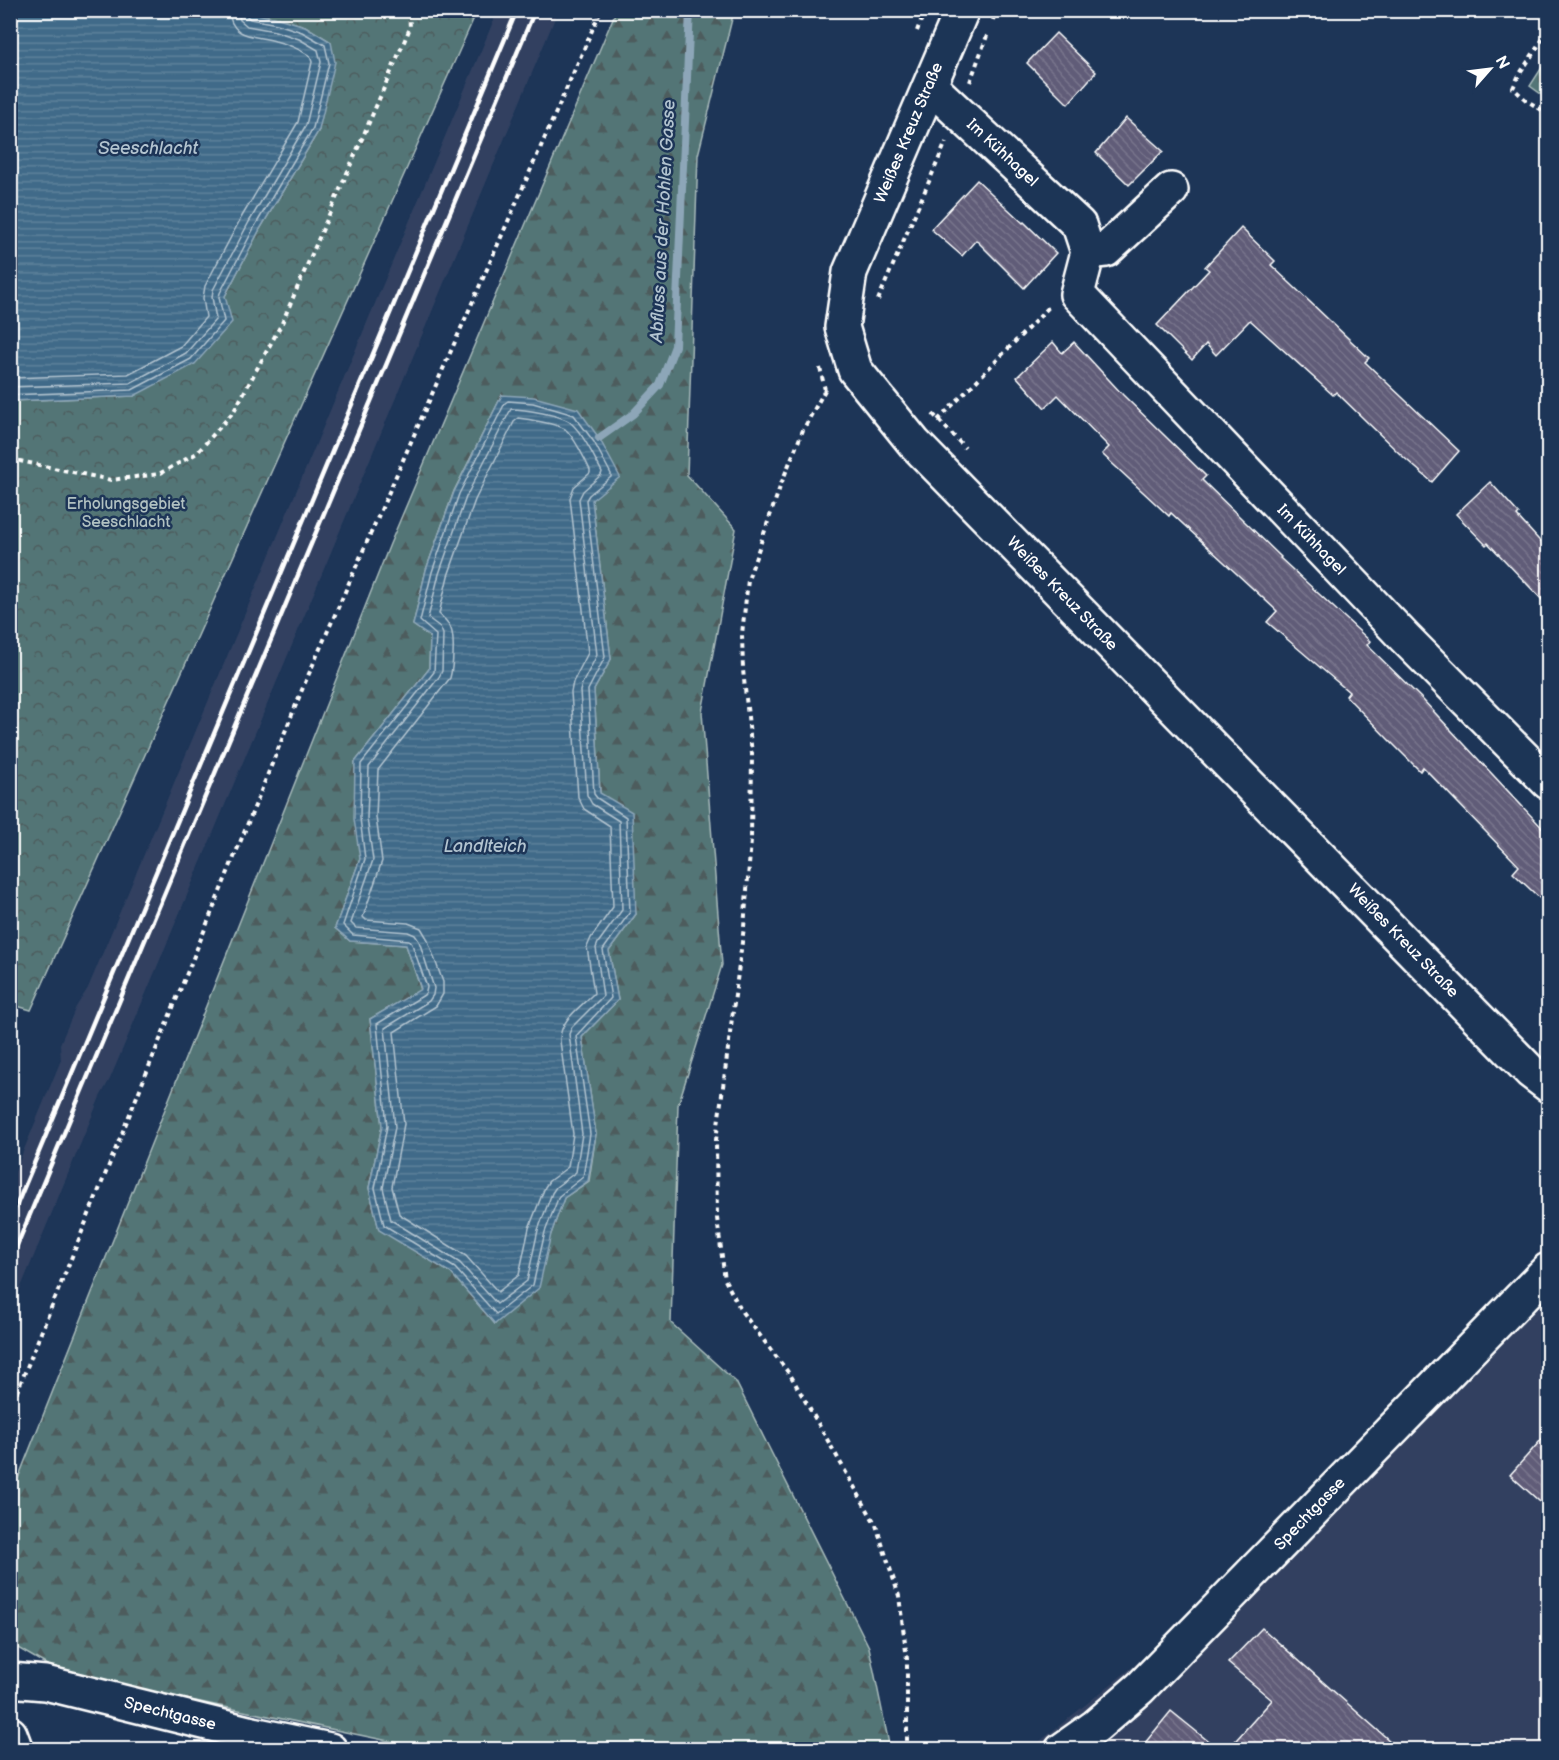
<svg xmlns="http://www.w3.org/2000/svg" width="1559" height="1760" font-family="'Balsamiq Sans',sans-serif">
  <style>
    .built { fill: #314161 }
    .forest { fill: url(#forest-firs); stroke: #a8baba; stroke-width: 1.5; fill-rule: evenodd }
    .cemetery { fill: url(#cemetery-stones); stroke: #a8baba; stroke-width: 1.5 }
    .park { fill: url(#park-crowns); stroke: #a8baba; stroke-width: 1.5 }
    .water { fill: url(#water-rules); stroke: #8da6b8; stroke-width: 1.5 }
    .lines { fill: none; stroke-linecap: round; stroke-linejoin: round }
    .shore { stroke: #b3c4d0; stroke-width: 1.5 }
    .stream { stroke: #8da6b8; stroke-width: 8 }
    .building { fill: url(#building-back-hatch); stroke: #fff; stroke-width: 1.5 }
    .street-casing { stroke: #fff; stroke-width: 38 }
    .path { stroke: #fff; stroke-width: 4; stroke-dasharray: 4.5 4.5; stroke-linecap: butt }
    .street { stroke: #1d3557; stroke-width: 33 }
    .rail { stroke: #fff; stroke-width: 4.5 }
    .labels { text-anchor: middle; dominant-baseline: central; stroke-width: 5; stroke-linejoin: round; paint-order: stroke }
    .street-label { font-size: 16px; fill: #fff; stroke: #1d3557 }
    .park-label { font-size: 16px; fill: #b1c1c1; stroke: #1d3557 }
    .water-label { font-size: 18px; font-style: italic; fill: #b3c4d0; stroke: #1d3557 }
  </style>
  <defs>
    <pattern id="forest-firs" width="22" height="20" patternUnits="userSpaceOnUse" patternTransform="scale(1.5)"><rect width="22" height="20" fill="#527576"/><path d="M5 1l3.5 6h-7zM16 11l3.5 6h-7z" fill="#4e5c5d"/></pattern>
    <pattern id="cemetery-stones" width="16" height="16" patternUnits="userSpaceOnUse" patternTransform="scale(1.5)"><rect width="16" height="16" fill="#527576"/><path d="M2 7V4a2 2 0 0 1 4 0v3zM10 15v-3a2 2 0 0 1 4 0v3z" fill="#4e5c5d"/></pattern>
    <pattern id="park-crowns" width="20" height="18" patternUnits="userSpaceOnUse" patternTransform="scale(1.5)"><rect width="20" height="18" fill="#527576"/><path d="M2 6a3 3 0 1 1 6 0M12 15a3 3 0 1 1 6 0" fill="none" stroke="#4e5c5d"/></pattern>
    <pattern id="water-rules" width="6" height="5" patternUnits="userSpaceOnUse" patternTransform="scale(1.5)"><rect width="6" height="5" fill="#416b89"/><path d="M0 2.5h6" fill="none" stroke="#5e819b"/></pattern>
    <pattern id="building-back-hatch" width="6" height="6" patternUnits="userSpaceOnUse" patternTransform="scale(1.5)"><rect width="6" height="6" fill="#605c78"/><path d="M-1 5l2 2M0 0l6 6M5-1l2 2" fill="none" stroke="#78748c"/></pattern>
  </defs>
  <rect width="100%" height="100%" fill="#1d3557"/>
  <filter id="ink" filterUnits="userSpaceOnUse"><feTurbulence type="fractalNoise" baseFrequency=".0167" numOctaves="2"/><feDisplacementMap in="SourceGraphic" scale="12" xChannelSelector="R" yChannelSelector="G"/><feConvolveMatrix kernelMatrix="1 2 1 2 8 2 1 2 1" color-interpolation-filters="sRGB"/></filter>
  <g filter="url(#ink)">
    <path class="built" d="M498 10 558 11 110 1079 100 1097 11 1311V1181L61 1060 60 1044 76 1007 88 988Z
      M1548 1242V1749L1029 1750 1176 1632Z"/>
    <path class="forest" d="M616 11H734L698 155 687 475 736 529 702 712 722 965 678 1105 671 1323 736 1382 869 1647 890 1749H427L61 1673 11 1644V1496L390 544ZM502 395 592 500 611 659 594 690 600 793 636 914 609 951 618 1000 582 1037 596 1134 589 1181 564 1198 551 1234 495 1324 451 1273 379 1229 369 1188 382 1126 370 1019 421 990 406 945 350 941 335 928 360 859 355 762 429 669 430 637 413 625 426 570 454 491Z"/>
    <path class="cemetery" d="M1548 58V99L1530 86Z"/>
    <path class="park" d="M240 11H477L31 1010 10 1004V401L134 396 225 296 260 229 319 130 331 42 305 26 278 18Z"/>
    <path class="water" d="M10 11H240L278 18 305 26 331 42 335 62 319 130 260 229 225 296 232 322 195 364 134 396 11 401Z
      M502 395 534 397 578 409 599 438 620 477 592 500 611 659 594 690 600 793 632 812 636 914 609 951 618 1000 582 1037 596 1134 588 1181 564 1198 551 1234 539 1288 495 1324 451 1273 379 1230 369 1188 382 1126 370 1019 421 989 406 945 350 941 335 928 360 859 354 819 355 762 429 669 430 637 413 625 426 570 454 492Z"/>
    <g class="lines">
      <path class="shore" d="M10 378 128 374 181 346 206 317 203 298 205 286 241 218 298 122 312 62 310 56C299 49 288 44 275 41 255 35 230 39 229 10
        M10 387 130 383 186 353 216 319 212 297 213 290 249 222 306 125 321 62 318 50 299 39 275 31 247 26 240 20 238 10
        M10 395 132 390 191 359 224 321 219 297 220 293 255 226 313 128 329 63 325 45 302 32 277 24 250 19 246 15 245 10
        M508 401 533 403 574 415 594 442 611 474V477L589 495 586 500 605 657 588 690 594 794 597 798 626 817 630 912 603 950 611 998 576 1036 590 1134 583 1177 559 1196 545 1232 533 1285 496 1314 455 1268 384 1225 375 1188 387 1126 377 1024 424 995 426 992 427 987 412 944 409 940 353 935 343 925 365 859 360 818 361 764 434 672 436 635 420 621 432 572 459 494 505 403Z
        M511 409C523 409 563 415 571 423 584 435 594 457 602 472L601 475 583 491 579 499 597 655 582 684 580 691 587 795 592 804 619 821 622 910 598 943 596 948 603 996 572 1027 569 1034 582 1134 576 1172 556 1187 552 1193 538 1230 527 1281 497 1304 460 1263 391 1220 383 1188 395 1127 385 1028 429 1001 433 995 434 988 419 941 415 935 408 932 356 928 351 923 373 860 367 818 369 767 439 677 442 671 443 634 440 627 428 618 439 574 466 497Z
        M518 418C527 419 557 424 565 429 573 435 586 461 590 470V473L574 487 570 498 588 653 573 682 571 692 578 797 584 809 610 826 613 907 591 938 587 947 594 993C581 1007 559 1020 560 1041L573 1134 568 1167 549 1181 545 1187 529 1228 519 1275 498 1292 466 1256 399 1214 392 1187 404 1124 394 1032 436 1006 443 994V982L427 938 421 928 408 923 366 920 363 917 382 861 376 817 378 770 450 678C453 667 455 639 451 629 449 622 443 618 439 614L448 576 475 500 515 420Z"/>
      <path class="stream" d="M599 438 633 414 660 385 675 346 690 10"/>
    </g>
    <path class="building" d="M1056 33 1096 72 1068 104 1027 63Z
      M1126 118 1163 151 1129 185 1096 153Z
      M977 180 1023 223 1024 222 1056 253 1024 288 976 240 962 256 931 229Z
      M1241 228 1275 261 1271 265 1369 358 1365 362 1459 451 1432 482 1400 454 1336 392 1333 395 1250 320 1216 355 1206 344 1192 360 1157 325 1209 270 1205 267Z
      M1053 342 1062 353 1074 342 1123 395 1206 476 1202 480 1281 557 1280 558 1370 641 1367 645 1423 700 1548 834V906L1513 873 1519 866 1423 767 1420 771 1388 739 1346 696 1349 692 1267 622 1277 611 1171 513 1169 516 1102 454 1109 447 1058 395 1045 408 1017 377Z
      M1490 482 1519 514 1517 516 1548 550V606L1488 543 1486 545 1456 514Z
      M1548 1432V1509L1510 1475Z
      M1262 1628 1399 1749H1228L1272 1700 1228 1663Z
      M1171 1711 1218 1749H1140Z"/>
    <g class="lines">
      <defs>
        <path id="street" d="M962 10 850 272 842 327 855 370 914 443 1531 1072 1548 1085
          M930 86 1079 225 1088 252 1077 294 1405 638 1548 782
          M1088 252 1106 250 1171 190
          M10 1680 45 1683 62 1687 248 1733 330 1750
          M10 1734 16 1750
          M1062 1750 1096 1726 1140 1688 1548 1270"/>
      </defs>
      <use href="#street" class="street-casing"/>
      <path class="path" d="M993 20 996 10
        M917 31 925 10
        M1548 31 1519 75 1513 88 1526 100 1548 114
        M970 82 988 33
        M878 300 946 142
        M820 368 825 390 828 388
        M825 390 803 430 781 484 748 580 742 634 743 670 752 754 751 841 744 927 716 1140 717 1218 725 1280 742 1312 791 1376 876 1525 899 1596 907 1659V1750
        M933 414 965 448
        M938 420 1051 305
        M10 459 111 480 159 474 197 453 234 411 282 323 410 28 409 10
        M10 1409 304 685 601 10"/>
      <use href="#street" class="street"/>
      <path class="rail" d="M10 1221 517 10
        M10 1262 535 10"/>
    </g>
  </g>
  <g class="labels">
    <g class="street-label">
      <text transform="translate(909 133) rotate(-67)">Weißes Kreuz Straße</text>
      <text transform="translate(1002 153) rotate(43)">Im Kühhagel</text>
      <text transform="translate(1311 540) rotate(46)">Im Kühhagel</text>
      <text transform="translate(1062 594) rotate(46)">Weißes Kreuz Straße</text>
      <text transform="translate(1403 941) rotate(46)">Weißes Kreuz Straße</text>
      <text transform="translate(1310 1514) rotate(-46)">Spechtgasse</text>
      <text transform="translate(170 1714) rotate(14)">Spechtgasse</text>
    </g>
    <g class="park-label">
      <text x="126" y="504">Erholungsgebiet<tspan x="126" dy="18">Seeschlacht</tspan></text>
    </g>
    <g class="water-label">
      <text x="148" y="148">Seeschlacht</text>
      <text transform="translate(663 221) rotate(-87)">Abfluss aus der Hohlen Gasse</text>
      <text x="485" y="846">Landlteich</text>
    </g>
  </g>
  <rect width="1559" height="1760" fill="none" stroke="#1d3557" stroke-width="36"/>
  <rect x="18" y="18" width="1523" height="1724" fill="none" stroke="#fff" stroke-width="2" filter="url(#ink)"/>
  <g transform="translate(1490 69) rotate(62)" stroke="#1d3557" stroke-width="4.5" paint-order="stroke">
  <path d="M0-4.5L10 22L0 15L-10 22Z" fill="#ffffff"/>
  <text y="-9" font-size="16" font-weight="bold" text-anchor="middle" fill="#ffffff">N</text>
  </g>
</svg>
